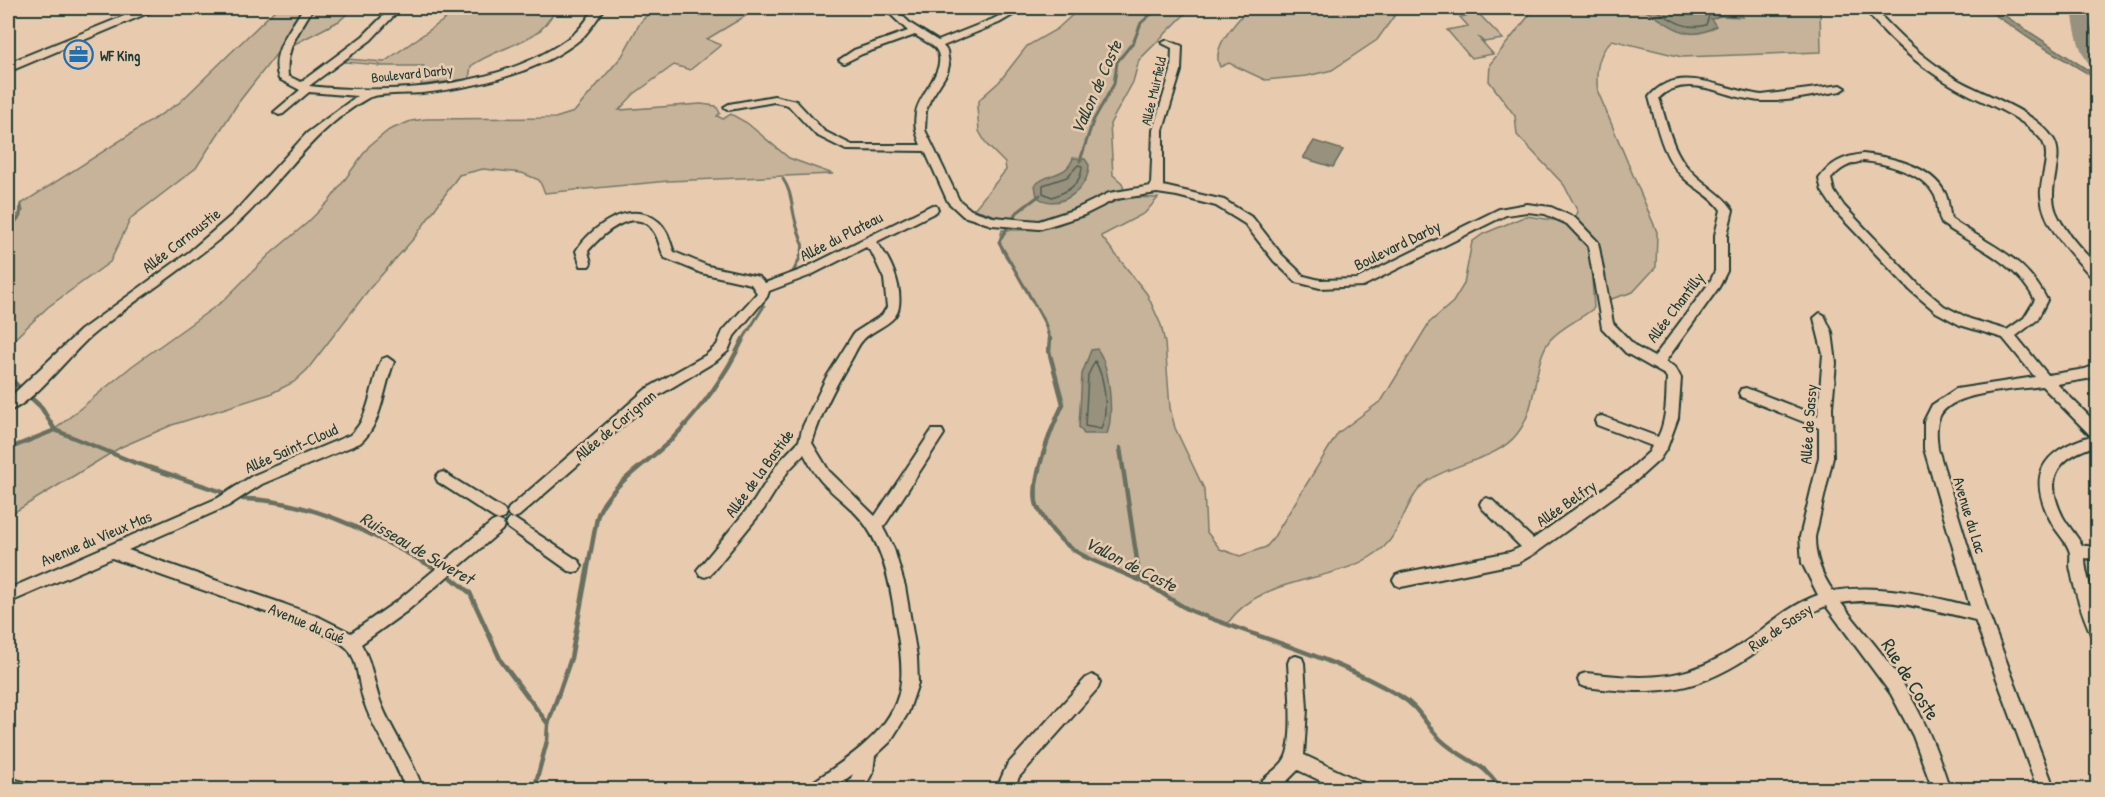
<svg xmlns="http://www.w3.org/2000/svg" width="2105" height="797" font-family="'Patrick Hand',sans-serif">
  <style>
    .green { fill: #c7b39a; stroke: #737867; stroke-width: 1.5 }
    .water { fill: #97917d; stroke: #676f60; stroke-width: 1.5 }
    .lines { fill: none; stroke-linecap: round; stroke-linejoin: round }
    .shore { stroke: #4f5f51; stroke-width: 1.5 }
    .stream-far1 { stroke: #676f60; stroke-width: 3 }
    .stream { stroke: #676f60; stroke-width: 4.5 }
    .river { fill: #97917d; fill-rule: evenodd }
    .minor-casing { stroke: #1f3d34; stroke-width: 4 }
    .major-casing { stroke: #1f3d34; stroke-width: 4 }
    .minor { fill: #e8cbaf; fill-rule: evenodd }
    .major { fill: #e8cbaf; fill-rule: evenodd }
    .labels { text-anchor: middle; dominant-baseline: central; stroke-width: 5; stroke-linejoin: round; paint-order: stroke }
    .far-poi-label { font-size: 14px; font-weight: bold; fill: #1f3d34; stroke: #e8cbaf; text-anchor: start }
    .far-street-label { font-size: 14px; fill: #1f3d34; stroke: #e8cbaf }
    .street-label { font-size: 16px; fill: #1f3d34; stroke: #e8cbaf }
    .water-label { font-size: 18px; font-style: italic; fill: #2b453b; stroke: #e8cbaf }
    .near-street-label { font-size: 20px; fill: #1f3d34; stroke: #e8cbaf }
  </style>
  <rect width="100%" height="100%" fill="#e8cbaf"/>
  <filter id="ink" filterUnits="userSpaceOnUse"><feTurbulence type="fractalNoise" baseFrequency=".0167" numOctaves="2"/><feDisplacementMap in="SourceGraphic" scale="12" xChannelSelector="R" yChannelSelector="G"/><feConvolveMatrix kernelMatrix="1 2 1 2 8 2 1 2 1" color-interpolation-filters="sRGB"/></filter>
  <g filter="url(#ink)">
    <path class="green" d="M277 8H354L339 21 277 53 238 103 196 168 131 218 110 262 48 307 8 345V221L23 211 21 204 179 103Z
      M461 8H560C551 14 547 25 538 32 516 47 492 51 471 66L469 79 421 85 424 66H379L380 65 344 62 347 59 384 62Z
      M653 8H759L707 39 721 45 690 70 674 65 634 94 619 110 701 104 716 106 720 113 717 116 723 119 731 114 747 123 789 158 833 174 668 181 545 193 539 180 522 173 483 169 459 175 415 237 370 288 307 370 294 382 270 394 172 425 121 447 8 516V449L54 430 132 366 223 301 269 255 307 223 330 200 369 146 389 130 411 121 426 119 555 118 574 112 622 56 640 23Z
      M1080 8H1191L1139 60 1133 82 1110 124 1113 175 1122 183 1124 190C1093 197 1065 219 1032 221 1013 223 992 214 974 209L1006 170 1005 163 987 145 979 131 977 107 980 99 999 82 1027 46 1057 29Z
      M1248 8H1400L1377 40 1332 70 1307 76 1265 80 1229 63 1220 67C1210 46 1237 23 1248 8Z
      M1535 8H1820L1821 52 1682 57 1612 40C1597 54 1595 72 1598 92L1657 232 1656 267 1633 292 1608 300 1600 246 1574 219 1578 212 1564 185 1517 135 1515 116 1489 81 1490 64Z
      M1479 14 1503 39 1484 42 1478 37 1493 54 1471 58 1447 30 1468 26 1460 17Z
      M1126 197 1158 198 1145 213 1101 236 1147 294 1161 325 1165 343 1170 408 1175 428 1204 489 1206 531 1220 549 1240 556 1266 547 1272 540 1338 433 1382 400 1429 323 1453 302 1464 284 1472 242 1483 234 1526 216 1567 222 1590 250 1594 308C1581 319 1561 327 1550 340 1532 362 1539 407 1517 434 1497 460 1455 462 1429 480 1405 497 1404 528 1384 547 1339 587 1265 570 1227 624L1191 611 1140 580 1084 558 1050 530 1037 506V481L1049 432 1063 405 1049 351 1050 336 1027 289 1003 253 999 242 1002 230H1026L1058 225Z"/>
    <path class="water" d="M1639 8H1741L1743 9 1739 13 1743 17 1720 16 1711 19 1716 26C1684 47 1666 18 1639 8Z
      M1985 8H1993L2097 76V79L2033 41Z
      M1314 141 1343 150 1333 167 1303 158Z
      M1073 158 1085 159 1089 165C1089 190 1058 212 1037 197L1035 185C1048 172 1067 177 1073 158Z
      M1097 349C1110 365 1114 415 1107 434H1084L1079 427 1082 374 1091 350Z"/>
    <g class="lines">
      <path class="shore" d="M1653 8C1670 19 1685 31 1706 25L1710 13 1719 10 1732 11 1736 8
        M1078 165 1082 166C1082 184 1067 192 1052 197L1043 193V185L1067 177Z
        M1095 361C1105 378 1109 410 1101 429L1085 426 1088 375Z"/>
      <path class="stream-far1" d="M1080 161 1093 121 1114 84 1117 62 1134 41 1141 23 1158 8
        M783 179C791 191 791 201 794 215 799 245 811 238 793 272
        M1040 195 1015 214 999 242 1045 323 1050 341
        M8 231 20 216 21 204
        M742 341 764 306"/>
      <path class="stream" d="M1050 339 1049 351 1063 404C1053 425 1027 486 1038 508 1063 557 1094 559 1139 580 1158 588 1174 604 1194 612 1262 639 1336 658 1400 696 1419 707 1425 724 1440 739 1452 751 1467 758 1481 767 1489 772 1496 783 1503 790
        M8 376 22 390
        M28 395 41 407 55 430 133 462 228 494
        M1120 448 1140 580
        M8 449 55 430
        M243 499C315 500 378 537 440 571
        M447 574 470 593 501 661 548 724 547 741 534 790
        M548 724 571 658 597 518C605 487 651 461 673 438 702 408 725 377 743 339"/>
      <path class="river" d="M2072 8H2088C2091 29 2098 48 2098 69 2079 64 2074 24 2072 8Z"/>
      <defs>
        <path id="minor" d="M116 8H126L136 17 128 19Z
          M303 8H313C300 31 285 47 288 76L301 82 363 36 391 8H401L371 40 309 86C392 95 508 88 575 33 583 26 589 16 595 8H605C598 17 591 29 583 37 541 73 476 87 422 93 411 94 376 93 368 98 313 129 283 181 238 223 192 265 139 296 91 336 70 354 32 405 8 411V399L81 330 189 252 232 215 307 133 357 96 309 92 283 114 279 115 274 112 300 90 279 79C269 52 291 30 303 8Z
          M884 8H894L911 24 938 41 993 19 1014 8H1025L999 23 943 46 947 51 949 65 947 73 930 100 926 111 925 130 959 200 971 210 993 217 1039 221 1076 209 1109 193 1151 186 1153 130 1171 71 1172 48 1162 43 1167 40 1182 46 1181 71 1163 130V186L1224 200 1253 218 1282 255 1304 276 1320 280 1357 279 1499 209 1527 204 1551 207 1575 218 1598 242 1613 323 1636 347 1654 357 1710 282 1715 271V235L1721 210C1712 196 1697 190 1685 179 1662 158 1657 126 1649 97 1678 61 1725 91 1762 95L1841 85 1846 88 1841 91C1815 95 1788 102 1762 101 1728 100 1688 70 1659 98 1667 123 1672 152 1691 171 1705 186 1722 193 1733 210L1727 235V271L1719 287 1665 362 1675 367 1681 378 1678 418 1667 448 1659 460 1638 479 1537 552 1518 563 1401 587 1396 585 1393 580 1396 575 1401 573 1510 552 1521 547 1482 508 1480 504 1482 500 1487 498 1492 500 1533 539 1628 471 1649 452 1652 446 1597 425 1595 421 1597 417 1602 416 1658 437C1667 420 1666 397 1667 378L1665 375 1626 353 1602 328 1588 246 1567 224 1545 214 1527 212 1506 215 1363 286 1320 288 1296 282 1274 261 1245 224 1216 206 1177 196 1157 193 1116 199 1084 215 1039 229 992 225 963 216 948 202 925 151 846 150 816 135 788 105 774 102 729 110 724 107 729 104 774 96 796 101 824 131 852 145H921C916 133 914 125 916 113 918 94 951 67 935 48 930 43 921 39 915 35L862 54 844 63 839 60 854 50 908 31Z
          M1864 8H1874C1897 34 1923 58 1953 77 1982 95 2036 110 2054 140 2065 159 2046 187 2056 212 2063 228 2074 241 2085 253 2089 257 2095 263 2097 267 2099 271 2098 277 2098 281L2094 280C2074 256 2043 228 2041 196 2039 177 2054 154 2040 138 2021 116 1991 106 1966 93 1927 73 1891 43 1864 8Z
          M1863 154C1891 157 1933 166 1946 195 1949 203 1949 211 1951 219 1990 246 2024 255 2047 300L2037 320 2016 336 2048 375 2085 369 2098 364V375L2087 379 2057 384 2098 425V445C2057 457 2043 477 2063 517 2069 527 2076 535 2082 545L2098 548V560L2085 558C2085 577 2094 592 2097 610 2099 619 2098 630 2098 639L2092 637C2083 616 2075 594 2071 571 2069 565 2071 559 2070 553 2068 543 2058 534 2053 525 2026 477 2040 451 2091 436L2042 386C2017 390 1952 391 1940 416 1935 426 1937 439 1938 449L1989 615 2055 790H2038L1975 620C1933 610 1885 596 1841 603 1859 627 1879 648 1895 672 1920 708 1937 748 1950 790H1933L1913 736 1891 694 1826 606C1801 616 1781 634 1760 649 1699 693 1659 696 1586 687L1580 685 1578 680 1580 675 1586 673C1656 681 1693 680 1752 637 1773 621 1793 604 1818 595L1802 563 1800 537 1819 457V428L1741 397 1739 393 1741 389 1746 388 1818 416 1823 354 1814 318 1820 313 1824 315 1832 332 1836 363 1832 407 1833 457 1815 537C1815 558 1821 574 1833 591 1879 583 1926 595 1970 606L1924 449V421L1932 405 1956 389 2035 377 2003 338 1960 325 1936 312 1910 290 1836 212 1822 191 1819 179C1831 162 1843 157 1863 154ZM1863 161C1886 163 1924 173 1935 196 1939 205 1937 215 1942 224 1976 247 2015 262 2035 300L2024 318 2007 330 1970 319 1944 306 1918 284 1844 206 1834 191 1831 179C1840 168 1849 164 1863 161Z
          M932 205 936 206 938 209 936 212 876 242C890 257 902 285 899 306 897 324 874 328 863 340 858 345 855 353 851 360 835 386 821 413 812 443L829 471 875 516 932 430H942L944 434 883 528 894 549 905 586 917 657 918 683 908 713 890 742 875 756 873 772 863 790H845L853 774 831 790H808L810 784C846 759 897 730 901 681 903 660 898 638 895 617 891 586 884 552 866 526 854 508 835 497 821 481 814 473 809 463 804 454L788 471 764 509 710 575 705 577 700 575 697 570 754 501 778 463 799 441 803 426 826 378 854 333 882 315 887 307 884 279 872 253 866 247 809 276 769 291 767 297 734 336 728 351 716 361 656 397 519 516 514 518 509 516 507 512 509 508 646 389 706 355 717 345 723 331 757 293 751 284 701 273 665 258C660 250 659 239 654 232 636 203 601 235 588 251L591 263 589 266H581L576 251C592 226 631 198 659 222 668 230 670 242 674 252L708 266 759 277 765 283 801 270Z
          M387 357 394 362C383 388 382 425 360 443L262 484 228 506 128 550 284 604 319 617 351 633 397 601 492 522 497 520 502 522 504 526 502 530 407 611 361 644C373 663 373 685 382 706 394 735 413 759 423 790H405C396 758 374 733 364 702 358 686 359 663 348 649 338 638 320 633 308 627L112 558 8 603V589L218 498 252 476 350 435C371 418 370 383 382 359Z
          M443 472 504 510 506 514 504 518 499 520 494 518 438 482 436 478 438 474Z
          M513 518 579 561 582 566 579 571 574 572 569 571 508 528 506 524 508 520Z
          M1296 656 1302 658 1304 663 1307 709 1304 755 1366 784 1368 790H1340L1298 770 1278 790H1256C1261 777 1277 771 1284 760 1295 745 1289 683 1288 663L1290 658Z
          M1092 675 1098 678 1100 683 1098 688 1019 777 1013 790H996L1007 765 1086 678Z
          M8 778 31 784 33 790H8Z"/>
        <path id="major" d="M144 8H160L8 72V63Z"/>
      </defs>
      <use href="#minor" class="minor-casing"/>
      <use href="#major" class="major-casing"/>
      <use href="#minor" class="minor"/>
      <use href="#major" class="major"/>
    </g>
  </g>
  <defs>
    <symbol id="office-ring" viewBox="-11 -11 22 22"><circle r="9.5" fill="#e8cbaf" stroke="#1f6fb2" stroke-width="1.5"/><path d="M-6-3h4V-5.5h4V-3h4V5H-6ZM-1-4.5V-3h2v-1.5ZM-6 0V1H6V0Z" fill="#1f6fb2"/></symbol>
  </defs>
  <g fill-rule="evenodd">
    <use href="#office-ring" x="62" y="38" width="33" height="33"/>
  </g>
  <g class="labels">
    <g class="far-poi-label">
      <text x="100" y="55">WF King</text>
    </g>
    <g class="far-street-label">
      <text transform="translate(412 73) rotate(-6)">Boulevard Darby</text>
      <text transform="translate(1153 91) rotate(-77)">Allée Muirfield</text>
    </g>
    <g class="street-label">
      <text transform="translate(841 236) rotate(-27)">Allée du Plateau</text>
      <text transform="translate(181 240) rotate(-38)">Allée Carnoustie</text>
      <text transform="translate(1397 245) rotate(-26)">Boulevard Darby</text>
      <text transform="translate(1675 307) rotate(-53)">Allée Chantilly</text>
      <text transform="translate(1808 424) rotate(-86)">Allée de Sassy</text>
      <text transform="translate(615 425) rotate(-40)">Allée de Carignan</text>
      <text transform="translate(291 448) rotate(-24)">Allée Saint-Cloud</text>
      <text transform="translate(759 473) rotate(-54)">Allée de la Bastide</text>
      <text transform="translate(1566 503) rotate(-35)">Allée Belfry</text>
      <text transform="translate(1970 515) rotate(73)">Avenue du Lac</text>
      <text transform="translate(96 538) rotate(-23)">Avenue du Vieux Mas</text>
      <text transform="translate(307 623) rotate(23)">Avenue du Gué</text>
      <text transform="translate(1780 627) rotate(-34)">Rue de Sassy</text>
    </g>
    <g class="water-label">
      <text transform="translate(1096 87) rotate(-66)">Vallon de Coste</text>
      <text transform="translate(417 548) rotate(30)">Ruisseau de Suveret</text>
      <text transform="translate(1131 564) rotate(27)">Vallon de Coste</text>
    </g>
    <g class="near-street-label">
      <text transform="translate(1911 679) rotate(58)">Rue de Coste</text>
    </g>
  </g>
  <rect width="2105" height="797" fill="none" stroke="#e8cbaf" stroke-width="30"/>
  <rect x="15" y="15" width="2075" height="767" fill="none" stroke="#1f3d34" stroke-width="2" filter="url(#ink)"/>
</svg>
